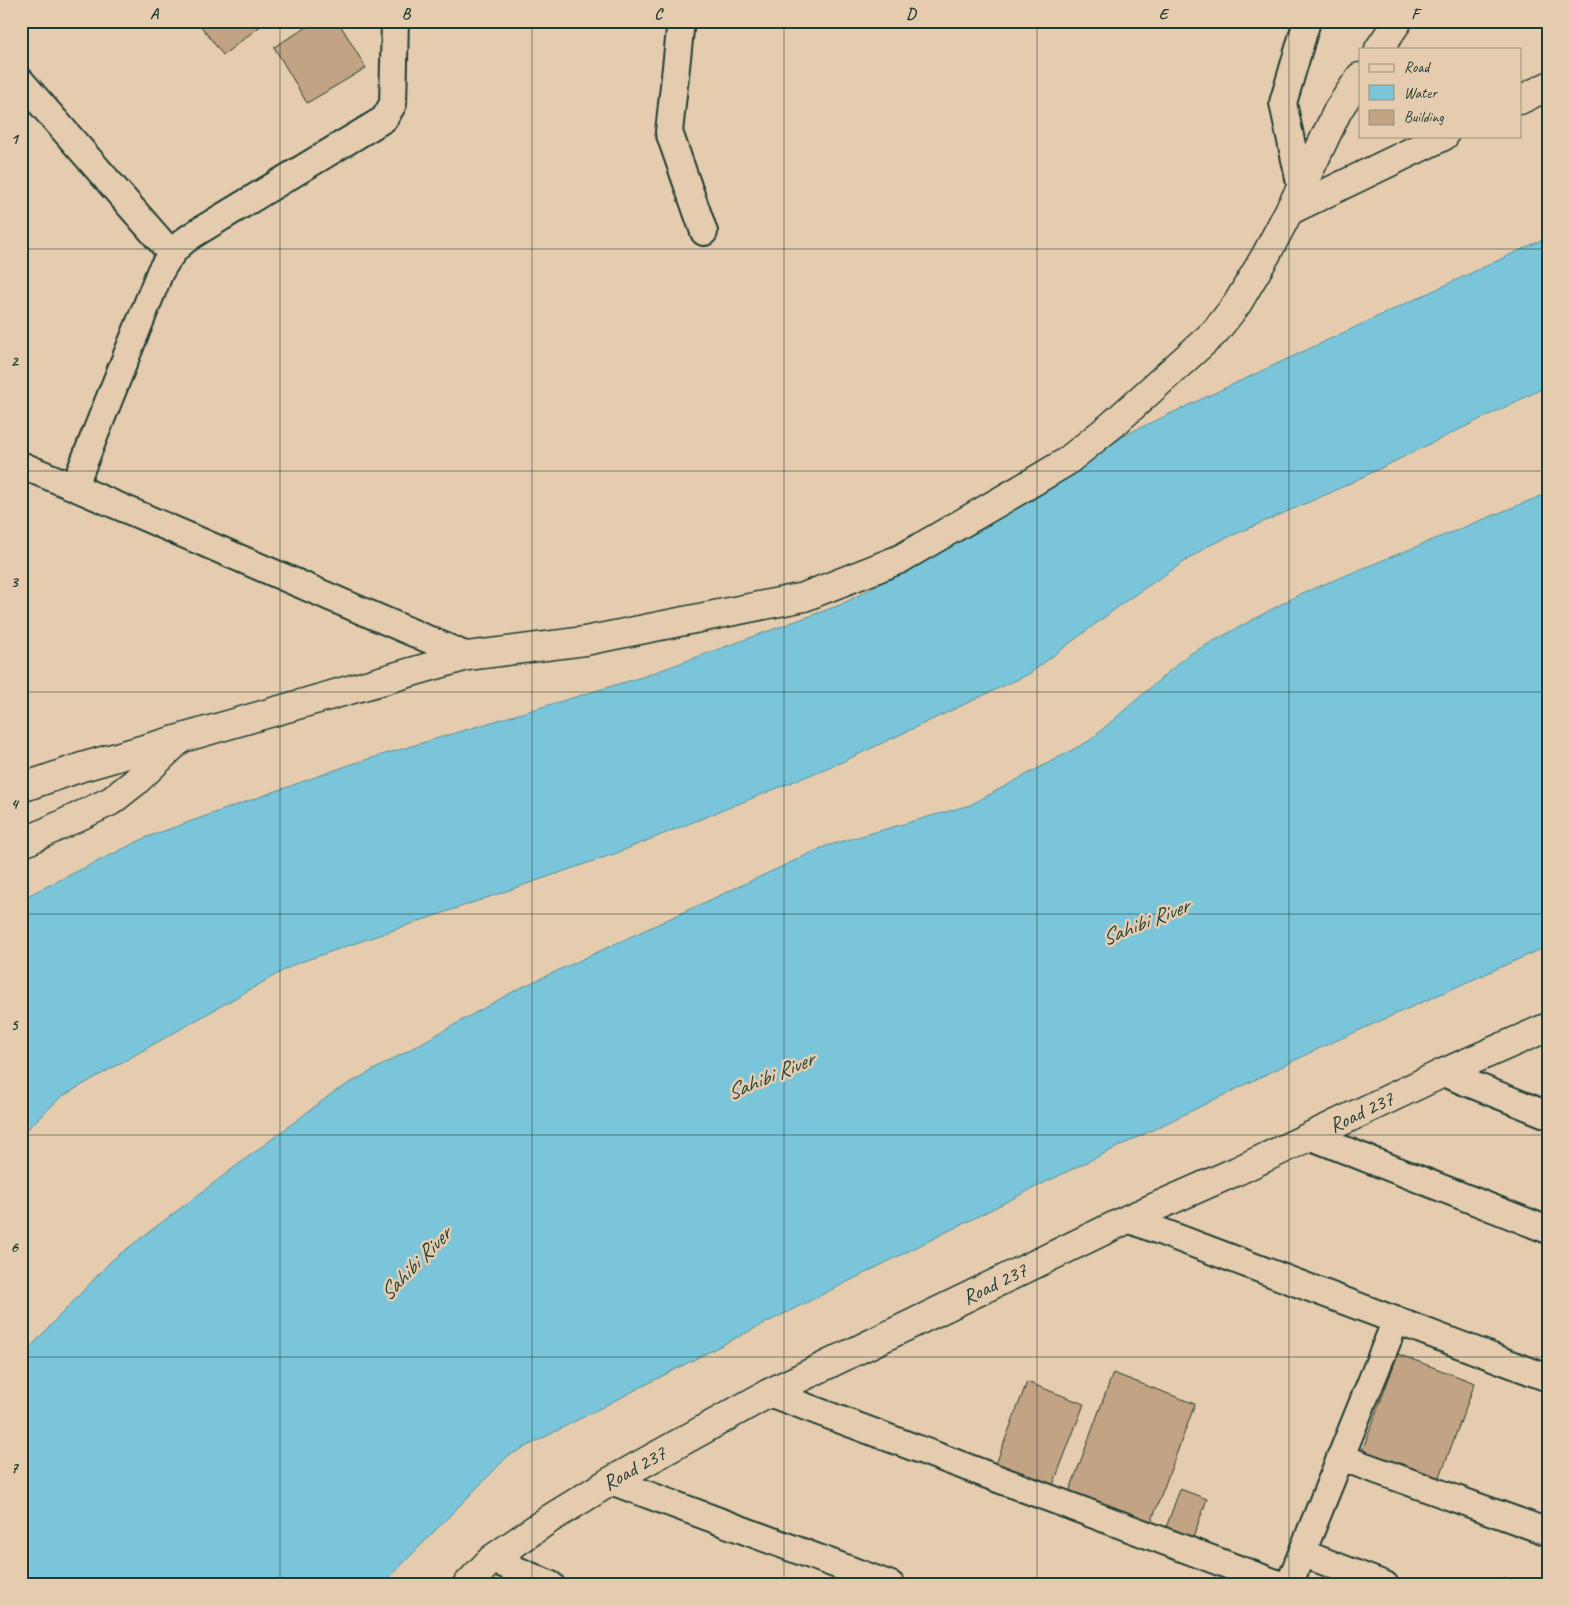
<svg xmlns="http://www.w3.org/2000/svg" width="1569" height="1606" font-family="Caveat,sans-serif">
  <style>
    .water { fill: #7ac5da; stroke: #568f98 }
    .building { fill: #c2a383; stroke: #1f3d34 }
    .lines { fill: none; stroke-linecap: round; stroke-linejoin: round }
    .street-casing { stroke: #1f3d34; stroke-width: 30 }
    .secondary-casing { stroke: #1f3d34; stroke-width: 31 }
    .street { stroke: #e6ccae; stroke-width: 26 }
    .secondary { stroke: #e6ccae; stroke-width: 28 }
    .grid { fill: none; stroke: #1f3d34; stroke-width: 1; stroke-opacity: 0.55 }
    .labels { text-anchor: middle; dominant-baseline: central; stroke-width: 5; stroke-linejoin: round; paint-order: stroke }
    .street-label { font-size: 21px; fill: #1f3d34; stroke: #e6ccae }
    .water-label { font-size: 22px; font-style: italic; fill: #24443c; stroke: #e6ccae }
    .neatline { fill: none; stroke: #1f3d34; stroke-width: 2 }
    .grid-label { font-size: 16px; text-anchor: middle; font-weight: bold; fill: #1f3d34 }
  </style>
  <rect width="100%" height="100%" fill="#e6ccae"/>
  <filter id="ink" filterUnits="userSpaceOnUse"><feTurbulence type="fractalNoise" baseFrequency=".02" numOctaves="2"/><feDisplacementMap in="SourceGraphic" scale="10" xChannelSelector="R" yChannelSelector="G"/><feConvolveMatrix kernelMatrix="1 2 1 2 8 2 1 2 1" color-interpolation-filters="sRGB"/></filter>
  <g filter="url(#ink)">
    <path class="water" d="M1548 237V386L1332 492 1208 546 1130 598 1029 674 842 762 614 854 295 964 61 1097 21 1135V899L147 837 355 763 642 677 840 605 980 531 1129 433Z
      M1548 493V946L1322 1047 1044 1183 730 1341 508 1456 382 1585H21V1357L112 1260 334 1092 518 989 826 846 970 805 1089 741 1188 655 1300 594Z"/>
    <path class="building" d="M197 21H267L223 55Z
      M317 21H338L366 68 307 103 274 47Z
      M1398 1354 1475 1383 1435 1490 1358 1462Z
      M1113 1373 1195 1404 1149 1528 1067 1498Z
      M1027 1382 1084 1404 1053 1485 996 1464Z
      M1180 1489 1207 1499 1190 1546 1163 1536Z
      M1504 1577 1524 1585H1501Z"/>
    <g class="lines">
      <defs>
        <path id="street" d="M395 21 393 104 384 119 199 231C178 244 172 251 160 272L74 487 467 656
          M681 21 669 132 704 232
          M21 81 171 253
          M1301 188 1283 103 1307 21
          M21 465 74 487
          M1443 1073 1548 1115
          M1312 1137 1548 1230
          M1128 1219 1548 1378
          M769 1393 1281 1585
          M1340 1457 1548 1532
          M611 1481 891 1585
          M1302 1553 1385 1585
          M492 1559 551 1585
          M1289 1585 1396 1320"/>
        <g id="secondary">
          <path d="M1379 49 1398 21"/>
          <path d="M1520 100 1548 86"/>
          <path d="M1289 211 1444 136"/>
          <path d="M21 788 82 767 467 656 585 641 804 597 900 559 1021 489 1066 462 1112 425 1215 332 1237 304 1266 255 1301 188 1338 110 1360 77"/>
          <path d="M21 844 111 801 134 783 177 742"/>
          <path id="s1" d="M467 1585 492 1559 551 1518 611 1481 769 1393 1128 1219 1237 1171 1443 1073 1548 1027"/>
        </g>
      </defs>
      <use href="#street" class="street-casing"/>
      <use href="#secondary" class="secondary-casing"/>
      <use href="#street" class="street"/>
      <use href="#secondary" class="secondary"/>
    </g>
  </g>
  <path class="grid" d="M280 21V1585M532 21V1585M784 21V1585M1037 21V1585M1289 21V1585M21 249H1548M21 471H1548M21 692H1548M21 914H1548M21 1135H1548M21 1357H1548"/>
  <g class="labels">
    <g class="street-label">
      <text stroke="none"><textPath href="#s1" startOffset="1015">Road 237</textPath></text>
      <text stroke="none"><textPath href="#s1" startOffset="610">Road 237</textPath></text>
      <text stroke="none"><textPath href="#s1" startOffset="205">Road 237</textPath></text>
    </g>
    <g class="water-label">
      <text transform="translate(1145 922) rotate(-22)">Sahibi River</text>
      <text transform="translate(770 1076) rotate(-23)">Sahibi River</text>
      <text transform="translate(415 1264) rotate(-46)">Sahibi River</text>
    </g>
  </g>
  <rect width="1569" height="1606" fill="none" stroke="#e6ccae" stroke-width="55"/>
  <rect x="1359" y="48" width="162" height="90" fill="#e6ccae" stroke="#96937d"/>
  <rect x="1369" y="64" width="25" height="8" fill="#e6ccae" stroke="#96937d"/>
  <text x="1404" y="72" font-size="15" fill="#1f3d34">Road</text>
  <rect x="1369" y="85" width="25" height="15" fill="#7ac5da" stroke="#96937d"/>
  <text x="1404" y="98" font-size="15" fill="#1f3d34">Water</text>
  <rect x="1369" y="110" width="25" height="15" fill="#c2a383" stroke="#96937d"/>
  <text x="1404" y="122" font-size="15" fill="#1f3d34">Building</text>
  <rect x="28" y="28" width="1514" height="1550" class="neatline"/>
  <g class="grid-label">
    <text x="154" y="19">A</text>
    <text x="406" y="19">B</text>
    <text x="658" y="19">C</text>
    <text x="911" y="19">D</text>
    <text x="1163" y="19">E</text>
    <text x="1415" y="19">F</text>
    <text x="14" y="144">1</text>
    <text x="14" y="366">2</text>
    <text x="14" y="587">3</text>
    <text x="14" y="809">4</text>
    <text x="14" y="1030">5</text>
    <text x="14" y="1252">6</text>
    <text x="14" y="1473">7</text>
  </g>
</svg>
